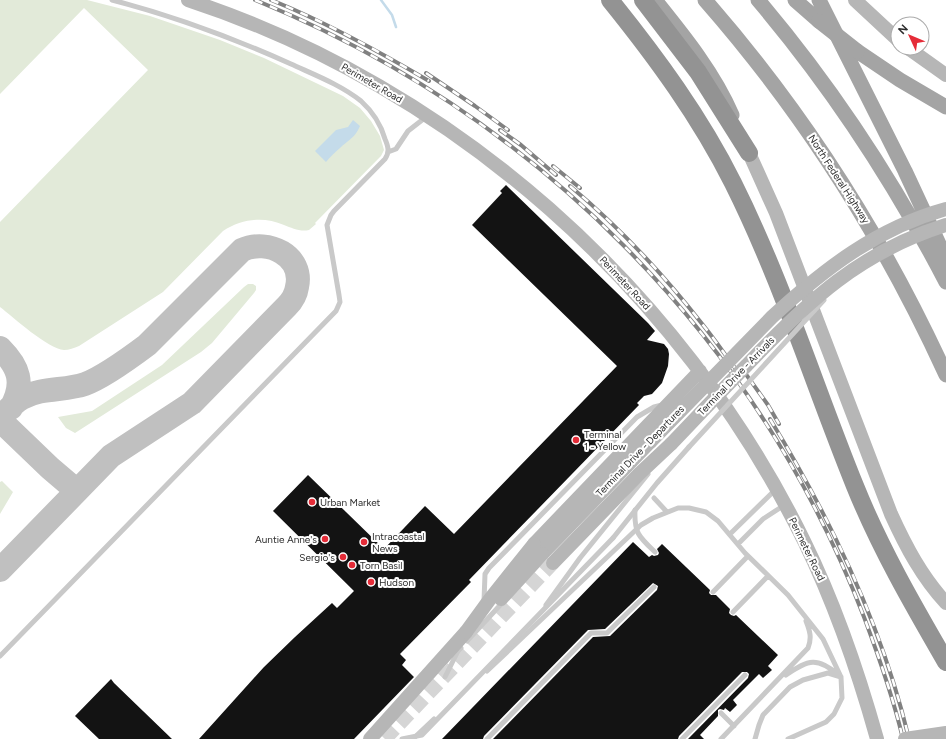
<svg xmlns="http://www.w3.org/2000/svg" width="946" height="739" font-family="Figtree,sans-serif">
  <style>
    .green { fill: #e2ead9 }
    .water { fill: #c4dbea }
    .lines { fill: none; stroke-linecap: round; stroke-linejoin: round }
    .stream { stroke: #c4dbea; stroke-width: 2.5 }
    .taxiway { stroke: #c0c0c0; stroke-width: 24 }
    .building { fill: #131313 }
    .secondary-tunnel { stroke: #d5d5d5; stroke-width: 14; stroke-dasharray: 14 7; stroke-linecap: butt }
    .lane { stroke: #c9c9c9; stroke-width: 5 }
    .secondary { stroke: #b6b6b6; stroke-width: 14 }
    .primary { stroke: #a4a4a4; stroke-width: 15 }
    .highway { stroke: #939393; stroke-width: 18 }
    .rail-casing { stroke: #818181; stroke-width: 4 }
    .rail { stroke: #fff; stroke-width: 2.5; stroke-dasharray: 8; stroke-linecap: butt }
    .lane-bridge { stroke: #c9c9c9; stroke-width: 5 }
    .secondary-bridge { stroke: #b6b6b6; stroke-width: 14 }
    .primary-bridge { stroke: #a4a4a4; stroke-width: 15 }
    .poi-dot { fill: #e52c38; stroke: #fff; stroke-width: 1.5 }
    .labels { text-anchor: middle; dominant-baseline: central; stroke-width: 4; stroke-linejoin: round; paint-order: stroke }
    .street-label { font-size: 10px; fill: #2c2c2c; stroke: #fff }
    .poi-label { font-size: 10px; fill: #2c2c2c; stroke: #fff; text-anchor: start }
  </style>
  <rect width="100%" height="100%" fill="#fff"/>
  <path class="green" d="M0 0H87L150 16 220 40 264 58 343 96 360 108 371 121 380 136 384 150 381 156 315 223 316 224 309 230C300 232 292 228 284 225 263 216 242 219 223 231L163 292 79 346C74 348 69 350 64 350 48 349 13 317 0 307V222L148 70 84 8 0 94Z
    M248 284H253L256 286V290L254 293 212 343 201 352 75 433 66 428 58 417 92 411 162 365 244 287Z
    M2 481 13 492 0 514V482Z"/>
  <path class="water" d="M353 120 360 126C355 138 348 140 340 148 335 152 330 157 326 162L315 151 336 130 348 127Z"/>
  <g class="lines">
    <path class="stream" d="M381 0 392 15 396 27"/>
    <path class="taxiway" d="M0 348C19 367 25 383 11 408
      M0 418C7 411 14 402 22 398 42 387 65 391 85 384 104 377 131 357 147 345L242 250C268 238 304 256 297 287 296 294 292 301 287 306L192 403 111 456 0 570
      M0 420 50 468 77 491"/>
  </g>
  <path class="building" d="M506 185 648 323 655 331 647 340 664 344 668 349 669 354 668 366 662 383 652 394 644 396 637 403 639 405 469 580 471 582 400 654 406 660 402 665 414 677 354 739H199L264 667 295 637 332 603 337 608 354 591 273 511 308 475 384 549 425 506 454 534 617 366 472 225 502 193 500 191Z
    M633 542 649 557 652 555 654 556 658 555 659 553 657 549 662 544 710 590 709 593 711 595H716L730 609 729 613 731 615 734 616 736 615 778 655 768 666 772 670 763 678 759 674 733 700 737 705 730 712 725 708 724 710 720 709 718 710V716L700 735 704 739H688L748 678 749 674 747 672H742L679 736 678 739H493L593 637 610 636 657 590 658 586 653 583 605 629 588 630 484 736 483 739H442Z
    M111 679 114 683 172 739H99L75 716Z"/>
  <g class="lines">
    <path class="secondary-tunnel" d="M385 739 553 563"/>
    <path class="lane" d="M388 152 396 149 408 131 426 117
      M654 498 667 512
      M730 534 775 490
      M613 538 657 483 689 447
      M738 544 763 519 783 506
      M713 592 748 556
      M484 601 485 574 489 568 637 417 654 407 662 405
      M546 605 580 558 648 474
      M733 612 768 576
      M467 641 504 601
      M0 656 336 311 340 302 339 295 327 225 331 215 334 211 385 159C390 152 388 146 385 139 381 125 372 111 361 101 341 85 315 75 291 64 233 38 174 16 112 0
      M487 671 641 525 653 518 678 508H689L706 512 718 521 745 553 788 595 823 639 841 677 842 698 834 714 826 722 788 739
      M786 675C809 659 817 657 839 675
      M445 677 458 651 461 648
      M721 713 734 726
      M415 737 434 719
      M487 739 591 633H607L654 587
      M682 739 745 675
      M721 739 808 648C812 638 810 631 806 621
      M755 739 759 725 763 715 790 687 803 680 828 673 841 677"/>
    <path class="secondary" d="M188 0C454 87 681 290 804 541 835 604 858 671 877 739
      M855 0 898 40
      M908 48 946 75
      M749 153 776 213 891 514C906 547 922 577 946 603
      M534 544 700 371
      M542 554 650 442
      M553 563 639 474 671 444
      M370 739 466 632"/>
    <path class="primary" d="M655 0C684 36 714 73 732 115
      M705 0C804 113 884 239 946 375
      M758 0C831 86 894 182 946 282
      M795 0 819 21
      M819 0 905 171 946 259
      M857 51 900 80 946 107"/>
    <path class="highway" d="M610 0C656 57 700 117 733 183 782 281 814 385 855 486 880 548 913 605 946 662
      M643 0 698 72 749 153"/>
    <defs>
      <path id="rail" d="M255 0C535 114 755 335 864 617 879 657 893 697 903 739
        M271 0C326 22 378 51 429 81
        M426 73 475 106 508 130
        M500 130 521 145 556 175
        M553 166 580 188
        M570 186C619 227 664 275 703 325 716 341 728 359 741 376
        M740 366 768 405 779 424
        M770 419C831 519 882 625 909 739"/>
    </defs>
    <use href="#rail" class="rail-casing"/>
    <use href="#rail" class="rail"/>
    <path class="lane-bridge" d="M689 447 824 300
      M635 510C634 533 639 537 655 552
      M402 739 422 735 613 538"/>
    <path class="secondary-bridge" d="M650 442 772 317C824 269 877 228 946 209
      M671 444C696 418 721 391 747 365 808 301 860 252 946 225
      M501 599 542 554
      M466 632 490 599 534 544
      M905 739 946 733"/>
    <path class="primary-bridge" d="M819 21 857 51"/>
  </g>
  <g class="poi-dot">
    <circle cx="576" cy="440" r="4"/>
    <circle cx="312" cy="502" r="4"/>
    <circle cx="325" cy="539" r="4"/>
    <circle cx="364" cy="542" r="4"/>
    <circle cx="343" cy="557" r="4"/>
    <circle cx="352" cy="565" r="4"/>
    <circle cx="371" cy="582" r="4"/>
  </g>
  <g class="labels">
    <g class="street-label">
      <text transform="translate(372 83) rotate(30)">Perimeter Road</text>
      <text transform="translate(839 179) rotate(57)">North Federal Highway</text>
      <text transform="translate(625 283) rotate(47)">Perimeter Road</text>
      <text transform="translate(736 376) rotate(-46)">Terminal Drive - Arrivals</text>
      <text transform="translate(640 451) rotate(-46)">Terminal Drive - Departures</text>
      <text transform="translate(807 549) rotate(64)">Perimeter Road</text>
    </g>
    <g class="poi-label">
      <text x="584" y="434">Terminal<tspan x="584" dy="12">1 - Yellow</tspan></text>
      <text x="320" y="502">Urban Market</text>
      <text x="372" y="536">Intracoastal<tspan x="372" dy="12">News</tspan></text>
      <text x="317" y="539" text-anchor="end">Auntie Anne's</text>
      <text x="335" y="557" text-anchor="end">Sergio's</text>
      <text x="360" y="565">Torn Basil</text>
      <text x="379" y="582">Hudson</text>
    </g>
  </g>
  <g transform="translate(910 36) rotate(314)"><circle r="19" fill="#ffffff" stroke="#ababab"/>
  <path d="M0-3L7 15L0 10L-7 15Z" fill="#e52c38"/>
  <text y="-6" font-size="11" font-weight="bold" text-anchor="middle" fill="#2c2c2c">N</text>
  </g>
</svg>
